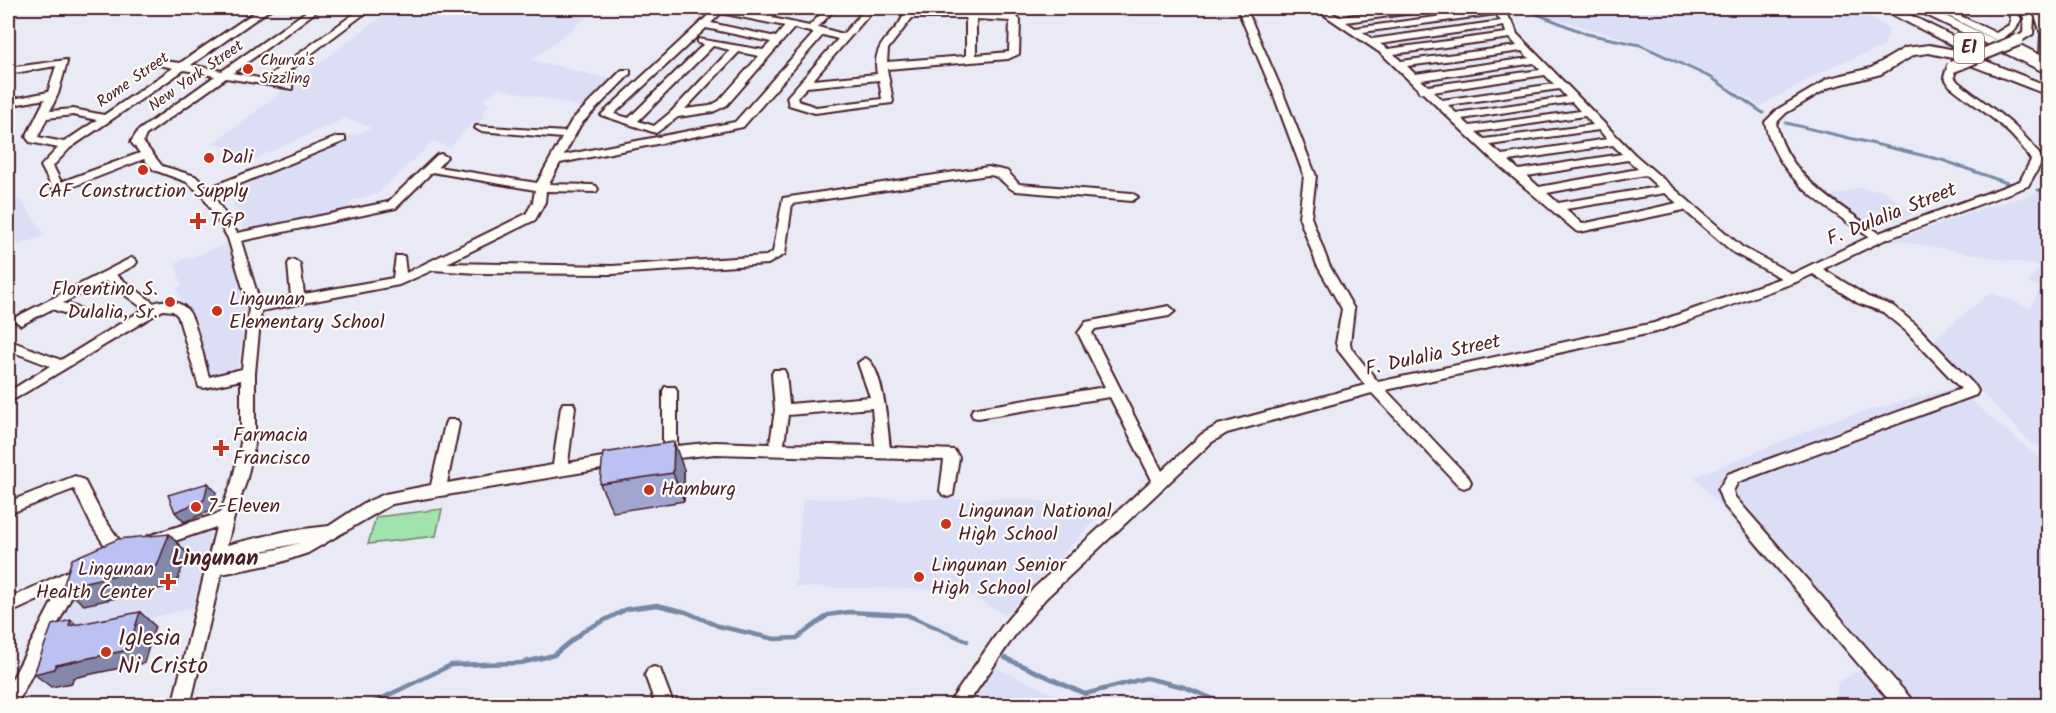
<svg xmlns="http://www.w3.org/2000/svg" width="2056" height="713" font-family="Kalam,sans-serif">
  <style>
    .built { fill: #dbdef5 }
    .green { fill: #a1e3ad; stroke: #76816c; stroke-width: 1.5 }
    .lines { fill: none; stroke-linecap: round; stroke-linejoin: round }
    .stream-far1 { stroke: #7689a4; stroke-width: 3 }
    .stream { stroke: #7689a4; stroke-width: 4.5 }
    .minor-casing { stroke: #4a1f2b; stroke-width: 4 }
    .highway-casing { stroke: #4a1f2b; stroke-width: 4 }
    .minor { fill: #fdfcf7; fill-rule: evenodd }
    .highway { fill: #fdfcf7; fill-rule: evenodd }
    .minor-bridge-casing { stroke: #4a1f2b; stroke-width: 15; stroke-linecap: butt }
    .minor-bridge { stroke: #fdfcf7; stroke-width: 11 }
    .wall { fill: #a1a6d0; stroke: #4a1f2b; stroke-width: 1.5 }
    .shaded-wall { fill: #8387a9; stroke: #4a1f2b; stroke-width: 1.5 }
    .building { fill: #bbc1f2; stroke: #4a1f2b; stroke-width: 1.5 }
    .poi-dot { fill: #c8321e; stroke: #fdfcf7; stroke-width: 2 }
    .labels { text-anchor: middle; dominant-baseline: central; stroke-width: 4.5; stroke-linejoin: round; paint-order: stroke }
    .far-poi-label { font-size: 16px; fill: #4a1f2b; stroke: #fdfcf7; text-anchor: start }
    .far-street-label { font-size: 16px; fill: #4a1f2b; stroke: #fdfcf7 }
    .shield { fill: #fdfcf7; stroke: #806168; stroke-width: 1.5 }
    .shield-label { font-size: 18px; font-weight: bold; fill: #4a1f2b }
    .poi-label { font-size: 20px; fill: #4a1f2b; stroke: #fdfcf7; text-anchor: start }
    .street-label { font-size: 20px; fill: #4a1f2b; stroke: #fdfcf7 }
    .quarter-label { font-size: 22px; font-weight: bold; fill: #4a1f2b; stroke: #fdfcf7 }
    .near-poi-label { font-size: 24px; fill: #4a1f2b; stroke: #fdfcf7; text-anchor: start }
  </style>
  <rect width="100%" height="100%" fill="#e9eaf6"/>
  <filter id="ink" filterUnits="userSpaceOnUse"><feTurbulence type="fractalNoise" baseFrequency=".0167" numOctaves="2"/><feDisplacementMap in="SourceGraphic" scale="12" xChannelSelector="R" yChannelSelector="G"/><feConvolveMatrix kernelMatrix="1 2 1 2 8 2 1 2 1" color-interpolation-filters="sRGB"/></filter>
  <g filter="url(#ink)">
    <path class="built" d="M393 8H598L532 60 613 80 583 107 498 88 483 100 489 104 482 112 485 113 479 125 471 124 450 148 434 141 377 194 351 201 348 211 245 231 226 187 299 155 372 128 346 118 247 162 226 155 233 149 212 144Z
      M1539 8H1848L1889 28 1885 46 1831 67 1760 106 1710 74 1623 38 1553 18Z
      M1858 188 1885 191 1913 214 1872 229 1830 197Z
      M2039 193 2048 195V443L2034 446 1932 341 1990 293 2030 308 2041 288 2028 283 2040 266 1894 240 1983 208Z
      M21 200 45 235 8 250V204Z
      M230 243 247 308 237 371 210 376 190 314 179 294 177 288 182 286 175 263Z
      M1956 387 2042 461 2048 459V705H1835L1838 682 1860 670 1695 477 1834 420Z
      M803 499H1018L1108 507 1005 615 951 584 932 589 795 587Z
      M211 525 206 567 193 608 46 641 76 577Z
      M995 667 1078 705 966 706Z
      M1152 693 1178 705H1101Z"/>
    <path class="green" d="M442 509 436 536 368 544 376 517Z"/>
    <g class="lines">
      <path class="stream-far1" d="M1533 8 1537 14 1587 34 1640 45 1712 78 1763 113
        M1786 123 1942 160 2010 184
        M2038 190 2048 192"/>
      <path class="stream" d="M1005 658 1085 694 1146 678 1184 687 1231 706
        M366 706 451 665 521 663 554 655 585 630 627 609 657 605 686 612 718 626 775 639 797 638 828 615 849 612 907 615 967 641"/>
      <defs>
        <path id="minor" d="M261 8H272L191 65 222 71 311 8H321L233 73 264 79 362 8H372L275 81 292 85V89L226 78 146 135 143 142 162 166 195 176 208 188 337 137H345V141L213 195 237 233 388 202 437 155 441 154 447 157 438 167 537 183 562 138 480 131 475 128 476 126 565 132 572 120 622 70H630V74L581 124 564 155 735 122 814 33 794 28 727 105 713 112 678 117 656 133 601 115 716 8H725L763 16 772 8H781L772 18 809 26 827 8H836L818 27 843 34 866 8H875L813 80 877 74C870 37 903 34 905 8H913L914 12 1014 14 1020 20 1019 54 1008 59 887 69 893 101 892 103 815 113 789 105 787 97 838 39 823 35 743 127 560 163 549 184 592 185 596 186 598 189 596 192 546 191 545 202 535 220 447 263 612 266 766 256 773 252 783 198 988 167 1007 171 1019 184 1132 193 1138 197 1132 201 1016 191C1004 187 1002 175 988 175L792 204 785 254 768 264 612 274 477 273 433 270 399 285 261 311 255 373V443L246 482 234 517 227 545 287 531 329 526 364 503 385 494 431 485 445 424 447 420H457L459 424 447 483 553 465 561 407 563 403H573L575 407 568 463 620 454 625 456 627 460 625 464 620 466 392 504 308 553 278 563 221 574 190 706H172L216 527 154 548 148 546 146 541 148 536 220 513 232 482 241 443V380L204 388 199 387 178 316 173 311 163 310 8 403V392L50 366 8 350V340L61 360 144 309 106 281 63 303 81 309 83 312 81 315 76 317 52 309 21 325 14 320 16 317 131 258 135 259 137 262 135 265 116 275 154 303C165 298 182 301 189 312 197 324 204 361 209 377L242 369 249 308 228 238 202 195 187 182 154 170 144 159 64 190 53 189 41 166 58 148 30 142 26 137 45 99 8 106V100L48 92 56 66 8 74V68L66 60 67 62 58 94 50 111 73 109 104 115 173 68 155 64V60L180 63ZM721 13 785 26 776 37 711 23ZM912 18H966V56L887 62 888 49ZM976 19 1010 21 1009 52 976 55ZM706 28 771 42 763 50 698 39V43L704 44 629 118 614 114ZM713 46 730 50 671 112 654 126 638 121ZM739 52 759 56 719 101 710 106 685 109ZM184 70 215 76 138 131 131 142 140 153 61 182 53 166 70 148ZM879 80 882 99 816 107 798 101 797 97 807 87ZM73 115 97 120 64 142 38 137 47 118ZM432 172 535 190 533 202 526 214 406 273 404 256H396L393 278 304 294 300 264 294 260 290 261 288 264 291 297 260 303 241 241 396 208ZM299 543 278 549 229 558Z
          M1237 8H1246L1283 93 1316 176 1311 217 1329 265 1354 309 1350 343 1351 348 1378 382 1654 323 1781 278 1734 253 1684 210 1580 232 1576 231 1494 161 1423 93 1419 92 1418 89 1382 54 1314 8H1324L1339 17 1409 8H1432L1427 11 1346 22 1355 28 1501 8 1513 23 1517 34 1634 154 1742 247 1792 274 1869 237C1825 206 1776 179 1765 122L1778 109 1827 80H1835V84L1786 113 1776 123C1787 177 1837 203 1879 233L2020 181 2031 160C2011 127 1980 110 1950 86L1944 77 1948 65H1956L1957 67 1954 77 1958 82C1989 107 2021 125 2043 160L2028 186 1882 241 1823 269 1868 297 1893 306 1916 325 1976 387 1978 391 1976 395 1738 482 1733 491 1735 497 1912 700 1914 706H1894L1723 504 1718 490 1728 474 1961 389 1906 331 1883 312 1858 303 1813 274 1796 282 1656 332 1386 390 1469 478 1471 482 1469 486 1464 488 1459 486 1372 393 1227 433 1212 442 1046 598 1015 635 966 706H947L1003 625 1034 588 1152 480 1110 397 978 418 973 417 971 413 973 409 978 408 1105 387 1078 333 1086 322 1169 306 1175 311 1169 316 1095 329 1092 333 1162 471 1202 434 1218 425 1365 385 1338 350 1336 343 1342 309 1317 265 1299 217 1304 176 1273 93ZM1496 14 1501 21 1372 39 1363 32ZM1504 26 1506 33 1388 49 1380 44ZM1510 38 1517 46 1401 61 1394 54ZM1522 51 1529 58 1415 74 1407 66ZM1534 63 1540 70 1428 86 1421 80ZM1545 75 1554 84 1442 100 1433 92ZM1559 89 1566 97 1456 113 1448 105ZM1572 102 1580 111 1470 126 1462 119ZM1585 116 1593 125 1484 139 1476 132ZM1599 130 1607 139 1502 155 1490 145ZM1613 145 1622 154 1519 170 1509 161ZM1628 160 1638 169 1539 187 1527 176ZM1645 175 1658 187 1558 203 1547 193ZM1665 193 1677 203 1582 224 1566 209Z
          M1932 8H1944L1996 33 2009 25 2011 19 2006 8H2014L2021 19 2016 29 2004 37 2040 55 2041 34 2033 8H2042L2048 24V66Z
          M2019 8H2028L2034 18 2033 34 2018 43 2013 40 2023 33 2024 18Z
          M865 358C883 364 888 429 890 447L954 450 959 457 953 495 948 497 943 495 940 491 944 460 715 454 660 460 655 458 653 454 655 450 663 448V391L665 387H675L677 391V446L715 442 770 444 775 410 772 374 774 370H784L786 374 789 404 870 397 858 363ZM872 408 875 446 784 444 788 415Z
          M75 476 84 480 103 517 127 551 129 556 127 561 121 563 115 561 92 526 74 489 8 514V502Z
          M81 565 87 567 89 572 87 577 80 580 16 706H8V687L58 591 8 614V599Z
          M654 667 660 669 674 706H656L645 675 648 669Z"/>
        <path id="highway" d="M1879 8H1896L1980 50 1978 53H1968Z
          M1912 8H1929L2048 65V74Z
          M1929 45 1961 51 2048 86V95L1952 58 1929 53 1914 55 1881 74 1831 87 1823 82 1826 79 1871 68 1905 48Z"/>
      </defs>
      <use href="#minor" class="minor-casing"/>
      <use href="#highway" class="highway-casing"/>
      <use href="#minor" class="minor"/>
      <use href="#highway" class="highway"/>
      <defs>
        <path id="minor-bridge" d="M1952 67 2018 40"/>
      </defs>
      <use href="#minor-bridge" class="minor-bridge-casing"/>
      <use href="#minor-bridge" class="minor-bridge"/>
    </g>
    <path class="wall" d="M684 470V501L613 512 600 484Z"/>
    <path class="shaded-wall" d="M674 442 684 470V501L673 473Z
      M208 483 216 492 213 510 184 522 175 512Z
      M169 534 187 553 176 585 84 605 63 587Z
      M140 612 155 626 144 663 73 678 72 683 51 687 34 674 56 665Z
      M71 620 88 634 69 626Z"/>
    <path class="building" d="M674 442 673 473 600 484 603 453Z
      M208 483 204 500 175 512 168 495Z
      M169 534 157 566 63 587 72 559 118 539Z
      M140 612 128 650 56 665 54 669 34 674 52 625 71 620 69 626Z"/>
  </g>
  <g class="poi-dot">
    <circle cx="248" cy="69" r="6"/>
    <circle cx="209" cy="158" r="6"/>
    <circle cx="143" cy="170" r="6"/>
    <path d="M195 212h6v6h6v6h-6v6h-6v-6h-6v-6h6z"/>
    <circle cx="170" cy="302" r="6"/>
    <circle cx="217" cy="311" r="6"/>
    <path d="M218 439h6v6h6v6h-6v6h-6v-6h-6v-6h6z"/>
    <circle cx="649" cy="490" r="6"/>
    <circle cx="196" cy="507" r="6"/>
    <circle cx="946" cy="524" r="6"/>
    <circle cx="919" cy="577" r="6"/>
    <path d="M165 573h6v6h6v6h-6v6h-6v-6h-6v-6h6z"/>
    <circle cx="106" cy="652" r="6"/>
  </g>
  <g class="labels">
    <g class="far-poi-label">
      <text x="260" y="60">Churva's<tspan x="260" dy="18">Sizzling</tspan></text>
    </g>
    <g class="far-street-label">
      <text transform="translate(196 76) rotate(-35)">New York Street</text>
      <text transform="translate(133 80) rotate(-35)">Rome Street</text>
    </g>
    <rect class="shield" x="1954" y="33" width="30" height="30" rx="4.5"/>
    <g class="shield-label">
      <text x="1969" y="48">E1</text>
    </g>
    <g class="poi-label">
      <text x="221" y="158">Dali</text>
      <text x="143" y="192" text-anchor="middle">CAF Construction Supply</text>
      <text x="210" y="221">TGP</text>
      <text x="158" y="290" text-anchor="end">Florentino S.<tspan x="158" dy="23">Dulalia, Sr.</tspan></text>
      <text x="229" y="300">Lingunan<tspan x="229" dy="23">Elementary School</tspan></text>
      <text x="233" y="436">Farmacia<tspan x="233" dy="23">Francisco</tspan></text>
      <text x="661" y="490">Hamburg</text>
      <text x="208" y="507">7-Eleven</text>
      <text x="958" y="512">Lingunan National<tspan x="958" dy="23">High School</tspan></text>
      <text x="931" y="566">Lingunan Senior<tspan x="931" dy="23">High School</tspan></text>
      <text x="154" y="570" text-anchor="end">Lingunan<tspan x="154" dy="23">Health Center</tspan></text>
    </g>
    <g class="street-label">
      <text transform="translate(1892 215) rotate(-22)">F. Dulalia Street</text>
      <text transform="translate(1433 356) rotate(-12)">F. Dulalia Street</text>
    </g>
    <g class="quarter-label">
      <text x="215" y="559">Lingunan</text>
    </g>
    <g class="near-poi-label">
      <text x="118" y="638">Iglesia<tspan x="118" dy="28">Ni Cristo</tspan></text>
    </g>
  </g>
  <rect width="2056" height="713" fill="none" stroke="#fdfcf7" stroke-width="30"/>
  <rect x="15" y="15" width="2026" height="683" fill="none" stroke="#4a1f2b" stroke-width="2" filter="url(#ink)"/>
</svg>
